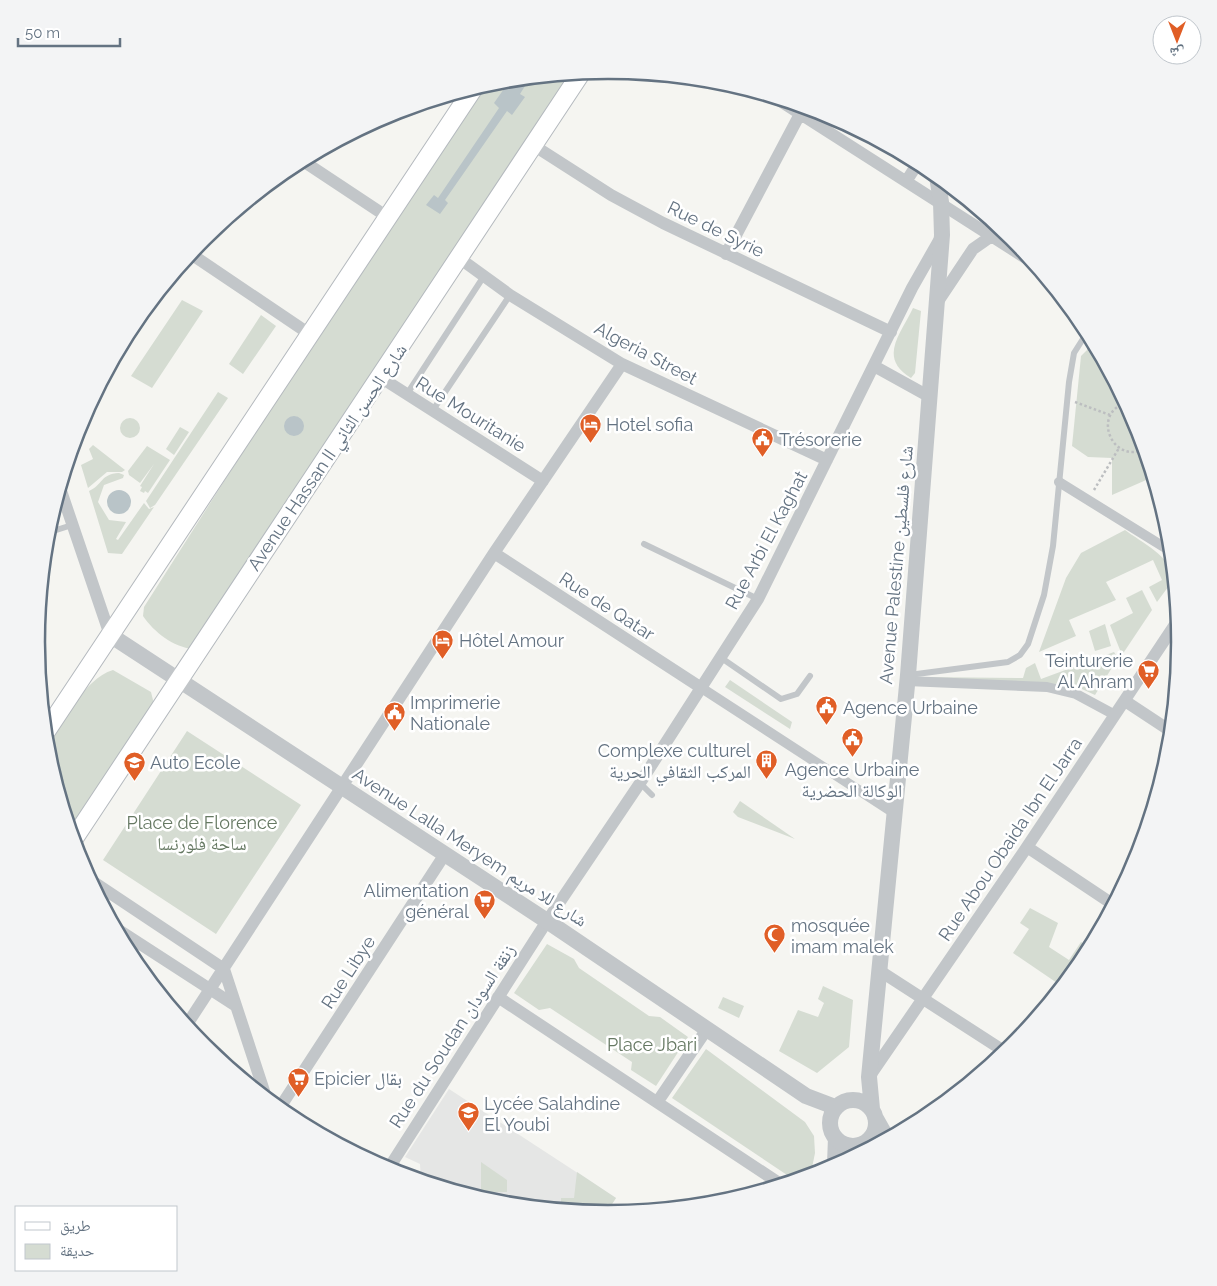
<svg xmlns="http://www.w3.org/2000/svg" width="1217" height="1286" font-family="Raleway,'Noto Naskh Arabic',sans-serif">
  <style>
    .built { fill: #e5e6e5 }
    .green { fill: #d5dcd2 }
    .water { fill: #b9c4c8 }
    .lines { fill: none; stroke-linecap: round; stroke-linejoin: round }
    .secondary-casing { stroke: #b4b9be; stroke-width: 20 }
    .path { stroke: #bcbec0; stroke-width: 2.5; stroke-dasharray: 2.5 2.5; stroke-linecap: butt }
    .service { stroke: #c2c6c9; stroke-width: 6 }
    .pedestrian { stroke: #c2c6c9; stroke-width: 10 }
    .minor { stroke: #c2c6c9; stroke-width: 12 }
    .tertiary { stroke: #c2c6c9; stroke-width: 16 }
    .secondary { stroke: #fff; stroke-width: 18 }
    .labels { text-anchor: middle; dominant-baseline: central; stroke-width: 5; stroke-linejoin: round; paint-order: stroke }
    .street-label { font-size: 18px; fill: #647382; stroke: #fff }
    .poi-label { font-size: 18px; fill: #647382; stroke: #fff; text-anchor: start }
    .park-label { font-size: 18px; fill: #667963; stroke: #fff }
    .rim { fill: none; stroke: #647382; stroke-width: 2.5 }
  </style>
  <rect width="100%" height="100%" fill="#f5f5f1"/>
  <path class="built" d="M449 1089 616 1198 604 1215 497 1204 421 1181 420 1164 405 1157Z"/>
  <path class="green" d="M577 74 193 649C173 647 154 632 143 616L144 607 474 89 497 82Z
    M182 300 203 311 152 388 131 376Z
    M913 308 921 311 915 373 911 378C878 358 900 335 913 308Z
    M261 315 276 326 243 374 229 364Z
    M1094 343 1137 424 1153 477 1112 495V458L1088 457 1072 446 1081 356Z
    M218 392 228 398 155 505 150 508 146 501Z
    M120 428a10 10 0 1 1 20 0a10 10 0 1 1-20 0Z
    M180 427 189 432 174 455 166 449Z
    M93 445 125 470 122 472H107L88 488 81 465 93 459 89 449Z
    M147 446 170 460 148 493 145 491 144 493 140 491 142 487 140 486 154 464 140 483 129 475 128 471Z
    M119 473 124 475 123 478 104 485 98 502 109 520 126 522 116 539 118 540 144 503 149 509 154 507 122 554 108 553 89 491C103 485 100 474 119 473Z
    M1125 530C1141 542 1172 557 1174 579L1157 602 1149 587 1162 580 1153 560 1106 582 1116 600 1069 620 1076 636 1039 652 1066 578 1081 553Z
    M1142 590 1152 610 1122 655 1110 625 1133 613 1126 598Z
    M1105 624 1111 646 1095 651 1089 631Z
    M1114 652 1118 658 1095 695 1071 684 1063 691 920 677 1023 678 1026 668 1035 663 1041 679Z
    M113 670 151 692 154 704 73 838 47 749C63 724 83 679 113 670Z
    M730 680 792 722 790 729 725 687Z
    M187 731 301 805 216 934 103 860Z
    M740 801 795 839 738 817 733 812Z
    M1030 908 1058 923 1049 947 1069 960 1081 942 1091 948 1084 961 1063 987 1013 953 1029 929 1020 923Z
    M547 944 574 959 579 968 649 1016 660 1017 688 1037 656 1086 631 1070 632 1062 550 1008 539 1010 514 993Z
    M823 986 853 1000 849 1047 817 1073 779 1051 798 1010 818 1017 824 1003 818 999Z
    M723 997 744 1006 739 1018 718 1008Z
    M706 1049 805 1122 814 1136 815 1153 811 1173 808 1178 796 1181 672 1098Z
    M481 1162 507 1180V1192H481Z
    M577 1172 616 1198 605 1215 561 1210V1198H574Z"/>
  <path class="water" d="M530 78 520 94 525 97 512 115 507 111 445 200 448 203 440 214 426 205 434 195 438 198 499 108 494 103 506 86 510 89 516 80Z
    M284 426a10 10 0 1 1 20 0a10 10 0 1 1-20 0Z
    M107 502a12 12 0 1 1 24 0a12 12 0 1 1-24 0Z"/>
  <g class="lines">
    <defs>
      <path id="secondary" d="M45 733 473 89
        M73 840 581 73"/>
    </defs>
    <use href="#secondary" class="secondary-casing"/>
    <path class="path" d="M1088 348 1108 369
      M1118 388 1122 403
      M1075 402 1110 415
      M1126 403C1091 413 1112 465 1145 449
      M1094 490 1119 448"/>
    <path class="service" d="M407 394 484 276
      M433 410 510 295
      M47 533 72 525
      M644 544 758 599
      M720 657 781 699 797 694 810 676
      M909 675 1008 662 1020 655 1028 644 1044 595 1053 546 1069 382 1074 353 1088 331
      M640 783 652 795"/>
    <path class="pedestrian" d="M1059 482 1172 552
      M907 681 1047 687 1076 694 1115 715
      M700 687 894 813"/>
    <path class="minor" d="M777 99 1032 262
      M533 145 611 195 663 223 891 332
      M303 161 389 218
      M907 180 918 163
      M191 254 311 335
      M726 254 800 114
      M459 258 510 295 622 364 827 460
      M937 303 973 249 993 235 999 227
      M874 366 930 397
      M380 377 543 481
      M60 488 110 635
      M494 553 700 687
      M1125 701 1172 732
      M1027 847 1114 905
      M89 879 224 969 267 1100
      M114 927 236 1006
      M880 971 1007 1053
      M498 997 782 1185
      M186 1026 494 553 622 364
      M869 1077 1027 847 1178 620
      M658 1101 707 1029
      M279 1109 445 854
      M833 1164 834 1137
      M830 1170 833 1164 853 1146
      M387 1171 547 921 640 783 758 599 912 288 941 237"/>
    <path class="tertiary" d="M110 635 547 921 806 1096 835 1107
      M830 1123a23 23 0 1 1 46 0a23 23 0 1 1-46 0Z
      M872 1109 869 1077 908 675 942 235 941 202 937 176
      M875 1117 888 1140"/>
    <use href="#secondary" class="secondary"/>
  </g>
  <defs>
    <symbol id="hotel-pin" viewBox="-11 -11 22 30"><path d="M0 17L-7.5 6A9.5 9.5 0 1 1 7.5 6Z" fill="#e05e26" stroke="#fff"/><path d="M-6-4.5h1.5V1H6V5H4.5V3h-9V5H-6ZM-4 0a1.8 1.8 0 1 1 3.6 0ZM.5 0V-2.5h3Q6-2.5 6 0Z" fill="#fff"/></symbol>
    <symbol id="civic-pin" viewBox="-11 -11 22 30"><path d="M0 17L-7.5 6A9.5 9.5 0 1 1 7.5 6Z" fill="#e05e26" stroke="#fff"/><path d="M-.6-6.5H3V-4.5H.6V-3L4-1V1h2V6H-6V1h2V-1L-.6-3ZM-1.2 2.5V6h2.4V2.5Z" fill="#fff"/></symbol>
    <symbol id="supermarket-pin" viewBox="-11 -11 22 30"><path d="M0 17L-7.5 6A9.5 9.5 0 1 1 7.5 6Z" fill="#e05e26" stroke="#fff"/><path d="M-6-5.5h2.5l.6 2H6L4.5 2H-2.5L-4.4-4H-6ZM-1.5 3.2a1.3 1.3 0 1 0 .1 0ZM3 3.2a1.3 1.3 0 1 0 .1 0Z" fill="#fff"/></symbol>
    <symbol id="building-pin" viewBox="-11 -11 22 30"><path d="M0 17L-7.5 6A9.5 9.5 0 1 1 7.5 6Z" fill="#e05e26" stroke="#fff"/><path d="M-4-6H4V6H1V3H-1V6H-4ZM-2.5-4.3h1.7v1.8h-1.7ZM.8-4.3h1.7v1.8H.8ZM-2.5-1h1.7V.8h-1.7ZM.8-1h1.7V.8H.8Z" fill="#fff"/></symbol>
    <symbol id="school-pin" viewBox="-11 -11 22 30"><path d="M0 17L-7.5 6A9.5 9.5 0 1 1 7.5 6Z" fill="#e05e26" stroke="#fff"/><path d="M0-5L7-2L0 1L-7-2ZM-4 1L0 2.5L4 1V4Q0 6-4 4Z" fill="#fff"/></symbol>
    <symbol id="mosque-pin" viewBox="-11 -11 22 30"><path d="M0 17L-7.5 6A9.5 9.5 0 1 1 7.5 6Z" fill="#e05e26" stroke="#fff"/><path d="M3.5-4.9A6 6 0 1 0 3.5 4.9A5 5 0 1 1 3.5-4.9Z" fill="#fff"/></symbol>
  </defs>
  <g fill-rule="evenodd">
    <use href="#hotel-pin" x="578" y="412" width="25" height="34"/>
    <use href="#civic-pin" x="750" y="426" width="25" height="34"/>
    <use href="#hotel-pin" x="430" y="628" width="25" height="34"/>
    <use href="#supermarket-pin" x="1136" y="658" width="25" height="34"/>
    <use href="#civic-pin" x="814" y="694" width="25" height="34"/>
    <use href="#civic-pin" x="382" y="700" width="25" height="34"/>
    <use href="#civic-pin" x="840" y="726" width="25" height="34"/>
    <use href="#building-pin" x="754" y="748" width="25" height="34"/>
    <use href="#school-pin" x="122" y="750" width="25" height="34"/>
    <use href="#supermarket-pin" x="472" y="888" width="25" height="34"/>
    <use href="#mosque-pin" x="762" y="922" width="25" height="34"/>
    <use href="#supermarket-pin" x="286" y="1066" width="25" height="34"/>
    <use href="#school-pin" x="456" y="1100" width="25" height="34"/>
  </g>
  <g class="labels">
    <g class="street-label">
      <text transform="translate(716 229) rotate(26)">Rue de Syrie</text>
      <text transform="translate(646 353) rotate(28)">Algeria Street</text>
      <text transform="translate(471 414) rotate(32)">Rue Mouritanie</text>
      <text transform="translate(327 457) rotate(-56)">Avenue Hassan II شارع الحسن الثاني</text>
      <text transform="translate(766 540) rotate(-62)">Rue Arbi El Kaghat</text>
      <text transform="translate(896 565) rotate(-85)">Avenue Palestine شارع فلسطين</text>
      <text transform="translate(607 606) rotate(33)">Rue de Qatar</text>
      <text transform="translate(1010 839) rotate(-56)">Rue Abou Obaida Ibn El Jarra</text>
      <text transform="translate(470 847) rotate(33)">Avenue Lalla Meryem شارع للا مريم</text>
      <text transform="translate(348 972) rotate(-57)">Rue Libye</text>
      <text transform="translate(452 1036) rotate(-57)">Rue du Soudan زنقة السودان</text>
    </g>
    <g class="poi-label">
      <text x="606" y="424">Hotel sofia</text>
      <text x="779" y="439">Trésorerie</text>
      <text x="459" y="640">Hôtel Amour</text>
      <text x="1133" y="660" text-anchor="end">Teinturerie<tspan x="1133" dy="21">Al Ahram</tspan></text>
      <text x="410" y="702">Imprimerie<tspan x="410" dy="21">Nationale</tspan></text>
      <text x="843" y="707">Agence Urbaine</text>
      <text x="751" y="750" text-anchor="end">Complexe culturel<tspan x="751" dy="21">المركب الثقافي الحرية</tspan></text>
      <text x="150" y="762">Auto Ecole</text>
      <text x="852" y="769" text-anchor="middle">Agence Urbaine<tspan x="852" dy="21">الوكالة الحضرية</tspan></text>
      <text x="469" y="890" text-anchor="end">Alimentation<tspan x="469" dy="21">général</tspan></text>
      <text x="791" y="925">mosquée<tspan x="791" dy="21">imam malek</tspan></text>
      <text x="314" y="1078">Epicier بقال</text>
      <text x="484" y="1103">Lycée Salahdine<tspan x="484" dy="21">El Youbi</tspan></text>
    </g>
    <g class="park-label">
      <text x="202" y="822">Place de Florence<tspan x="202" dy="21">ساحة فلورنسا</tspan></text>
      <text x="652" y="1044">Place Jbari</text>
    </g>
  </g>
  <path d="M0 0H1217V1286H0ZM45 642a563 563 0 1 1 1126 0a563 563 0 1 1-1126 0Z" fill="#f3f4f5" fill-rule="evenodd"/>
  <path class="rim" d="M45 642a563 563 0 1 1 1126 0a563 563 0 1 1-1126 0Z"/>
  <rect x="15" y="1206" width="162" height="65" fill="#ffffff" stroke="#c1c7cd"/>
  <rect x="25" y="1222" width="25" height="8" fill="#ffffff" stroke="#c1c7cd"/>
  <text x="60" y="1231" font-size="15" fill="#647382">طريق</text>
  <rect x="25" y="1244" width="25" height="15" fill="#d5dcd2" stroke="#c1c7cd"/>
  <text x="60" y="1256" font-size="15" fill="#647382">حديقة</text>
  <g transform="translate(1177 40) rotate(180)"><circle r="24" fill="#ffffff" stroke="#c1c7cd"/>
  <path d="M0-4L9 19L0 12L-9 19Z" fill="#e05e26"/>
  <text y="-8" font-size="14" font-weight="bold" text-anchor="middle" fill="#647382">ش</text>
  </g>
  <path d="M18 38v8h102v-8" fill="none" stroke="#647382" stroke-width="2.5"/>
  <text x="25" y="38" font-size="15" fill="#647382" stroke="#ffffff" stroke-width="4" paint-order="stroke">50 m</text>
</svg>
